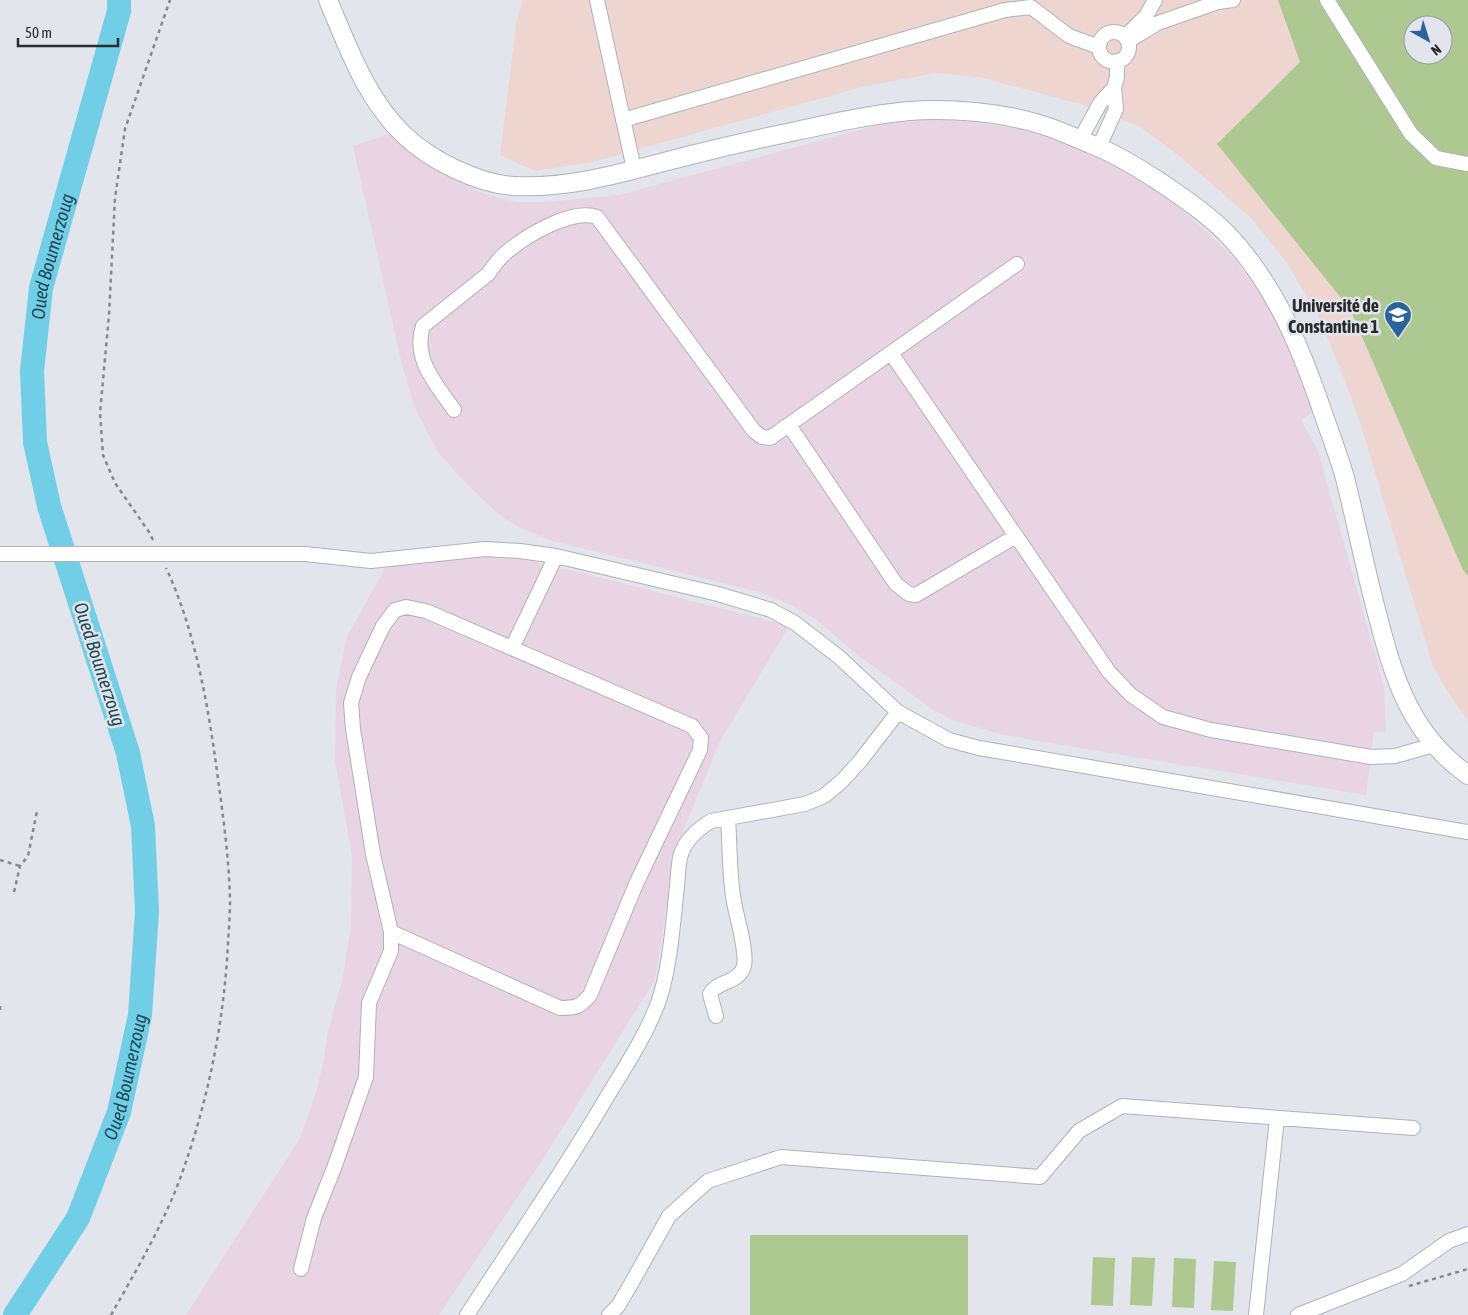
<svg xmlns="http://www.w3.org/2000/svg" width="1468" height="1315" font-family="'Asap Condensed',sans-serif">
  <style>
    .industrial { fill: #e9d4e4 }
    .education { fill: #efd5d0; fill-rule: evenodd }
    .green { fill: #aec891; fill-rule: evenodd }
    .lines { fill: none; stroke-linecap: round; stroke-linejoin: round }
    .river { stroke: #70cee6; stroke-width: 24 }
    .minor-casing { stroke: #afb2b7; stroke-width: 16 }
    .major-casing { stroke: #afb2b7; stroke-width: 20 }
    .path { stroke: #86888c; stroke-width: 2.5; stroke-dasharray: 4 4; stroke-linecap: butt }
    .minor { stroke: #fff; stroke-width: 14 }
    .major { stroke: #fff; stroke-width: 18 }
    .minor-bridge-casing { stroke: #afb2b7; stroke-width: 16; stroke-linecap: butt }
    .minor-bridge { stroke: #fff; stroke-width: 14 }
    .labels { text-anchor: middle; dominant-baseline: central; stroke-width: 5; stroke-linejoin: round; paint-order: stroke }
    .poi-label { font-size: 18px; font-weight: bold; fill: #2a2b2d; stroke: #e2e5eb; text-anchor: end }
    .water-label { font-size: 19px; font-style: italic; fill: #204a55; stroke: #e2e5eb }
  </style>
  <rect width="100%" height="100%" fill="#e2e5eb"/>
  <path class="industrial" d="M935 120 974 122 1021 129 1064 141 1111 162 1162 193 1205 230 1235 260 1271 308 1290 349 1316 410 1301 420 1318 451 1384 686 1386 732H1374L1366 795 1039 741 1001 734 955 721 932 709 855 653 817 620 789 604 758 592 549 540 519 527 498 514 461 478 438 452 414 406 401 361 353 146 392 133 415 154 444 175 484 194 516 202H546L619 195 851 132 888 123Z
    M523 556 550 568 571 570 789 626 719 743 676 849 655 980 547 1153 439 1315H186L299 1140 316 1093 324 1059 328 1032 343 977 351 925 352 856 335 761 336 689 347 637 385 568 388 557Z"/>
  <path class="education" d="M523 0H1468V721L1446 689 1433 666 1360 422 1339 365 1317 314 1287 263 1252 219 1182 158 1139 126 1084 105 979 77 936 73 866 86 592 162 535 171 500 155 516 24ZM1413 25H1443V55H1413Z"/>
  <path class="green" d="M1278 0H1468V576L1463 570 1350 309 1217 144 1300 62ZM1413 25H1443V55H1413Z
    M750 1235H968V1315H750Z
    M1093 1257 1115 1258 1113 1306 1091 1305Z
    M1132 1257 1155 1258 1152 1306 1130 1305Z
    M1174 1258 1196 1259 1194 1308 1172 1307Z
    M1214 1261 1236 1262 1233 1311 1211 1310Z"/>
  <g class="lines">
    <path class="river" id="s1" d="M15 1315 78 1218 119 1112 140 1015 147 911 143 826 128 753 49 506 35 442 32 371 41 288 119 11V0"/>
    <defs>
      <path id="minor" d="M597 0 634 169
        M1327 0 1411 134 1436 158 1468 164
        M1099 47a15 15 0 1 1 30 0a15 15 0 1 1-30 0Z
        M1128 34 1146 16 1155 0
        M1128 41 1158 23 1218 2 1233 0
        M623 120 1005 10 1031 7 1069 36 1099 47
        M1080 140 1100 103 1114 88
        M1099 147 1116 109 1114 88 1117 77V61
        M891 353 1109 672 1131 695 1163 717 1211 730 1371 757 1395 756 1434 745
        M454 410C437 385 412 359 423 326L488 274C494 265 500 257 509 250 528 235 572 208 597 217L754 431 762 437 770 438 1017 264
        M789 425 896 584 909 594 916 595 1016 536
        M305 554 371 561 485 549 520 551 556 556 718 594 771 610 795 623 839 657 898 712 949 740 979 748 1468 832
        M512 648 556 556
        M716 1016 710 994C716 981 740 983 744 966 747 950 737 919 734 902 729 875 730 845 728 818
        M301 1269 314 1218 334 1168 366 1077 369 1003 391 951V932L373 854 353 729 351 703 359 677 383 626 395 610 406 607 426 611 692 726 701 738 700 750 636 884 590 995C580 1007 576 1008 560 1008L391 932
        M467 1315C513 1244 561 1175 604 1102 623 1070 645 1038 658 1003 670 970 673 922 677 887 678 877 678 864 681 854 686 839 698 829 711 821L805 804 824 796 842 781 861 760 898 712
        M609 1315 618 1306 631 1284 669 1216 708 1181 781 1157 1040 1177 1079 1131 1122 1106 1413 1128
        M1256 1315 1277 1118
        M1298 1315 1402 1274 1449 1241 1468 1234"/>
      <path id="major" d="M328 0C348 47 366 99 404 135 430 160 478 184 514 186 572 189 628 171 683 157 718 148 753 140 787 133 828 124 867 115 909 111 951 108 999 112 1039 124 1057 129 1075 138 1093 145 1116 154 1137 167 1157 180 1182 197 1208 214 1229 236 1276 286 1302 351 1324 416 1331 436 1339 457 1345 478 1355 518 1363 558 1373 598 1391 667 1405 731 1468 775"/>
    </defs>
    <use href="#minor" class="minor-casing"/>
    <use href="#major" class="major-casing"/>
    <path class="path" d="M153 540 149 532 115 483 103 455 100 413 109 315 115 198 125 129 170 0
      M0 860 20 866
      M14 892 20 866 28 856 37 811
      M0 1006V1011
      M1409 1286 1468 1269
      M111 1315C136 1271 164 1223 181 1176 208 1101 224 1023 228 943 229 929 230 914 230 900 229 855 222 809 216 764 207 700 194 627 166 568"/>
    <use href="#minor" class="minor"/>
    <use href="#major" class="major"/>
    <defs>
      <path id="minor-bridge" d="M0 554H305"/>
    </defs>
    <use href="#minor-bridge" class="minor-bridge-casing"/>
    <use href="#minor-bridge" class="minor-bridge"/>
  </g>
  <defs>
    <symbol id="university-pin" viewBox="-11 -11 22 30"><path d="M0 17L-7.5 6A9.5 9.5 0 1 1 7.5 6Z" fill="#2a649c" stroke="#e2e5eb"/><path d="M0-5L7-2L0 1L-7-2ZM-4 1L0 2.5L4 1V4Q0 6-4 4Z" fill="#fff"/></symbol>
  </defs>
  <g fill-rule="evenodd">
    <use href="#university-pin" x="1382" y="299" width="32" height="43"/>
  </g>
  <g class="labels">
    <g class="poi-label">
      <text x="1379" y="305">Université de<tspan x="1379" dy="21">Constantine 1</tspan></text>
    </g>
    <g class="water-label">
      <text stroke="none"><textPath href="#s1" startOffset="1105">Oued Boumerzoug</textPath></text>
      <text transform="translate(100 664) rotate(72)">Oued Boumerzoug</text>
      <text stroke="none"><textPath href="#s1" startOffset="265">Oued Boumerzoug</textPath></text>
    </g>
  </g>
  <g transform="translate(1428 40) rotate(141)"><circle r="24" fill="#e2e5eb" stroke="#989b9f"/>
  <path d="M0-4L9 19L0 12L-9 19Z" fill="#2a649c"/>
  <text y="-8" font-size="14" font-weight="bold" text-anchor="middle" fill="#2a2b2d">N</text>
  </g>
  <path d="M18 38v8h100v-8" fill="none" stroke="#2a2b2d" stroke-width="2.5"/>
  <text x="25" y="38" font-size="15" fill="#2a2b2d" stroke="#e2e5eb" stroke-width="4" paint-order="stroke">50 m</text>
</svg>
